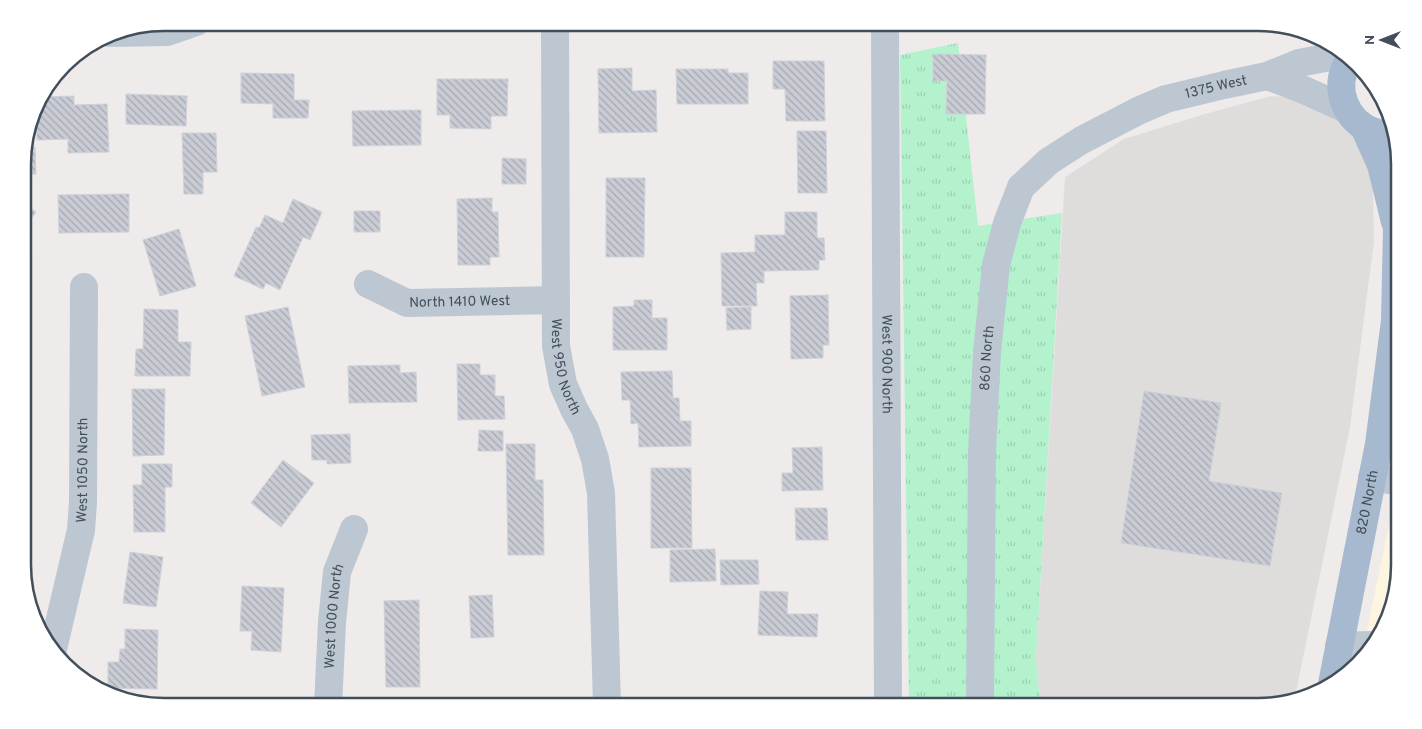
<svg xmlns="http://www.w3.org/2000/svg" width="1422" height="729" font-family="Overpass,sans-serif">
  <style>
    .commercial { fill: #fdf5e0 }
    .education { fill: #dfdcdc }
    .grass { fill: url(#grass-tufts) }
    .building { fill: url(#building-back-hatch); stroke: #ced1d8 }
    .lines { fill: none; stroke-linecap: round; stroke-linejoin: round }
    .minor { stroke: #bcc7d2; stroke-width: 28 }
    .major { stroke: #a7b9ce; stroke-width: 28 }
    .labels { text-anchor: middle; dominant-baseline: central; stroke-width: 4.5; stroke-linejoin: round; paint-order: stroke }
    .street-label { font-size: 14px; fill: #424e5a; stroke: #fff }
    .rim { fill: none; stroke: #424e5a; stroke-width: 2.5 }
  </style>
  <defs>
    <pattern id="grass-tufts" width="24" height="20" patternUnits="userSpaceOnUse" patternTransform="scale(1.25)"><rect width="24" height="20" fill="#b3f2cd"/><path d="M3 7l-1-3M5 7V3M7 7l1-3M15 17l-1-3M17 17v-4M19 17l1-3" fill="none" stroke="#9bd1b2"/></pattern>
    <pattern id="building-back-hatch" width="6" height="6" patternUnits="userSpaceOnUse" patternTransform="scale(1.25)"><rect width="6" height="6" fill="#c9ccd4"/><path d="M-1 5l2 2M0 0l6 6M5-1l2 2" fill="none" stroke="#a5a8af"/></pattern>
  </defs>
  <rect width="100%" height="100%" fill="#eeebea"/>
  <path class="commercial" d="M1399 477V565L1385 628 1362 654Z"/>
  <path class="education" d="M1271 96 1311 99 1351 125 1372 154 1374 241 1350 427 1295 697 1266 706H1040L1036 658 1065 177 1124 139 1205 114Z"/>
  <path class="grass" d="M958 43 978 226 1062 213 1036 658 1040 706H909L900 55Z"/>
  <path class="building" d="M933 54 986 55 985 114H946L947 81H933Z
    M773 61H824L825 121H786L785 89H773Z
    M632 68V91L656 90 657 132 599 133 598 69Z
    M676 69H728V73H748V104H677Z
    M241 73 294 74V100H309L308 118H273V104L241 103Z
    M437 79H508L507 116H491V129L450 128V115H437Z
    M126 94 187 96 186 126 126 124Z
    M74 96V105L107 104 109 152 68 153V139L37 140 36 107 37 102 41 97Z
    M421 110V145L353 146 352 111Z
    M797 131H826L827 193H798Z
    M182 133H216L217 172H203V194H184Z
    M35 147 36 174H23V155L25 148Z
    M502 158 526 159V184H502Z
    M606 178H645L644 257H606Z
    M129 194V232L59 233 58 195Z
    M492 198V212H498L499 257H490V265H458L457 199Z
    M293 199 322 212 310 240 303 237 280 290 266 283 263 289 234 276 256 227 259 228 265 215 283 223Z
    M23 203 36 212 23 230 29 234 23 242Z
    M354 211H380V232H354Z
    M785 212H817V238H824L825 260H819V270L764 271V283H756L757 306H722L721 253 755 252V235H785Z
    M179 229 196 286 160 296 143 240Z
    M828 295 829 345H823V358L791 359 790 296Z
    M634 300H652V318H667V350H613V307L634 306Z
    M288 307 305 387 262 396 245 316Z
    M751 307V329L727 330 726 308Z
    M144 309 178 310V342H191L190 376H135L136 349H143Z
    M457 364H480V375H495V396H504L505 419 458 420Z
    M400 365V373L416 372 417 402 349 403 348 366Z
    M672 371 673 398H679L680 421H691V446L639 447 638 423 631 424 630 400H622L621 372Z
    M26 382V411H23V383Z
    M132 389H165L164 455 133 456Z
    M1144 391 1221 403 1209 481 1282 493 1270 566 1121 543Z
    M479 430 503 431V451H478Z
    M350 434 351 463 327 464V460H312L311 435Z
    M506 444H535V480H543L544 555H508Z
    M822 447 823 490 782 491V473H793L792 448Z
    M283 460 314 483 281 527 251 503Z
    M142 464H172V487H165V532H134L133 485H142Z
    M651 468H691L692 548H651Z
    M795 508H827L828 540H796Z
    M715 549 716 581 670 582V550Z
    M130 552 163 557 156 607 123 603Z
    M720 560H758L759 584 721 585Z
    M242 586 284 588 281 652 251 650 252 631H240Z
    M760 591 788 592 787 614H818L817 637 758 635Z
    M492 595 494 637 471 638 469 596Z
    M419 600 420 687H386L384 601Z
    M125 629 158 630 157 689 108 688V662H119L120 649H125Z"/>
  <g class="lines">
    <g class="minor">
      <path id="s1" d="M555 22 556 346 563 384 574 409 585 429 595 459 601 493 607 706"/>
      <path id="s2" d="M885 22 888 706"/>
      <path d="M110 33 167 32 196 22"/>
      <path d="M1267 76 1304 90 1346 109"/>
      <path id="s3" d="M368 284 407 303 556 300"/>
      <path d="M1372 478 1399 481"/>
      <path d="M1339 646 1370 645"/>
      <path id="s4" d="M53 649 81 530 83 502 84 287"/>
      <path id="s5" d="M328 706 332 622 337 572 354 529"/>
      <path id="s6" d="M980 706 982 452 987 352 996 265 1007 223 1021 187 1049 161 1082 140 1140 110 1166 99 1224 85 1267 76 1299 63 1341 55"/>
    </g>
    <g class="major">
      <path d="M1348 62C1332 88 1346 123 1375 132 1382 134 1387 136 1394 135"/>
      <path d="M1365 129 1381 165 1395 222"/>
      <path id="s7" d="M1332 684 1379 444 1395 321 1397 228 1398 202"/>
    </g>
  </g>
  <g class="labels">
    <g class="street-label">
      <text stroke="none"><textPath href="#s6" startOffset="746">1375 West</textPath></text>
      <text stroke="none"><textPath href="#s3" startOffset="96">North 1410 West</textPath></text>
      <text stroke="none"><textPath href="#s6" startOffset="348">860 North</textPath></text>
      <text stroke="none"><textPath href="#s2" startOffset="342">West 900 North</textPath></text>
      <text stroke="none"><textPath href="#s1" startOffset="346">West 950 North</textPath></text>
      <text stroke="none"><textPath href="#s4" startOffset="182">West 1050 North</textPath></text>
      <text stroke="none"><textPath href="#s7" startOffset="185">820 North</textPath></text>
      <text stroke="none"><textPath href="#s5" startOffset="90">West 1000 North</textPath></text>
    </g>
  </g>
  <path d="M0 0H1422V729H0ZM164 31H1258A133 133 0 0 1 1391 164V565A133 133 0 0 1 1258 698H164A133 133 0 0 1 31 565V164A133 133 0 0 1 164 31Z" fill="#fff" fill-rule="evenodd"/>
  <path class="rim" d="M164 31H1258A133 133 0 0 1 1391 164V565A133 133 0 0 1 1258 698H164A133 133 0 0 1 31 565V164A133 133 0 0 1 164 31Z"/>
  <g transform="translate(1382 40) rotate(270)" stroke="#ffffff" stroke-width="4" paint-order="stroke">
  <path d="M0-4L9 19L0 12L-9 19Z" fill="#424e5a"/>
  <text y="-8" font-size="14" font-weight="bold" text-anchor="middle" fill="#424e5a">N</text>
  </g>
</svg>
